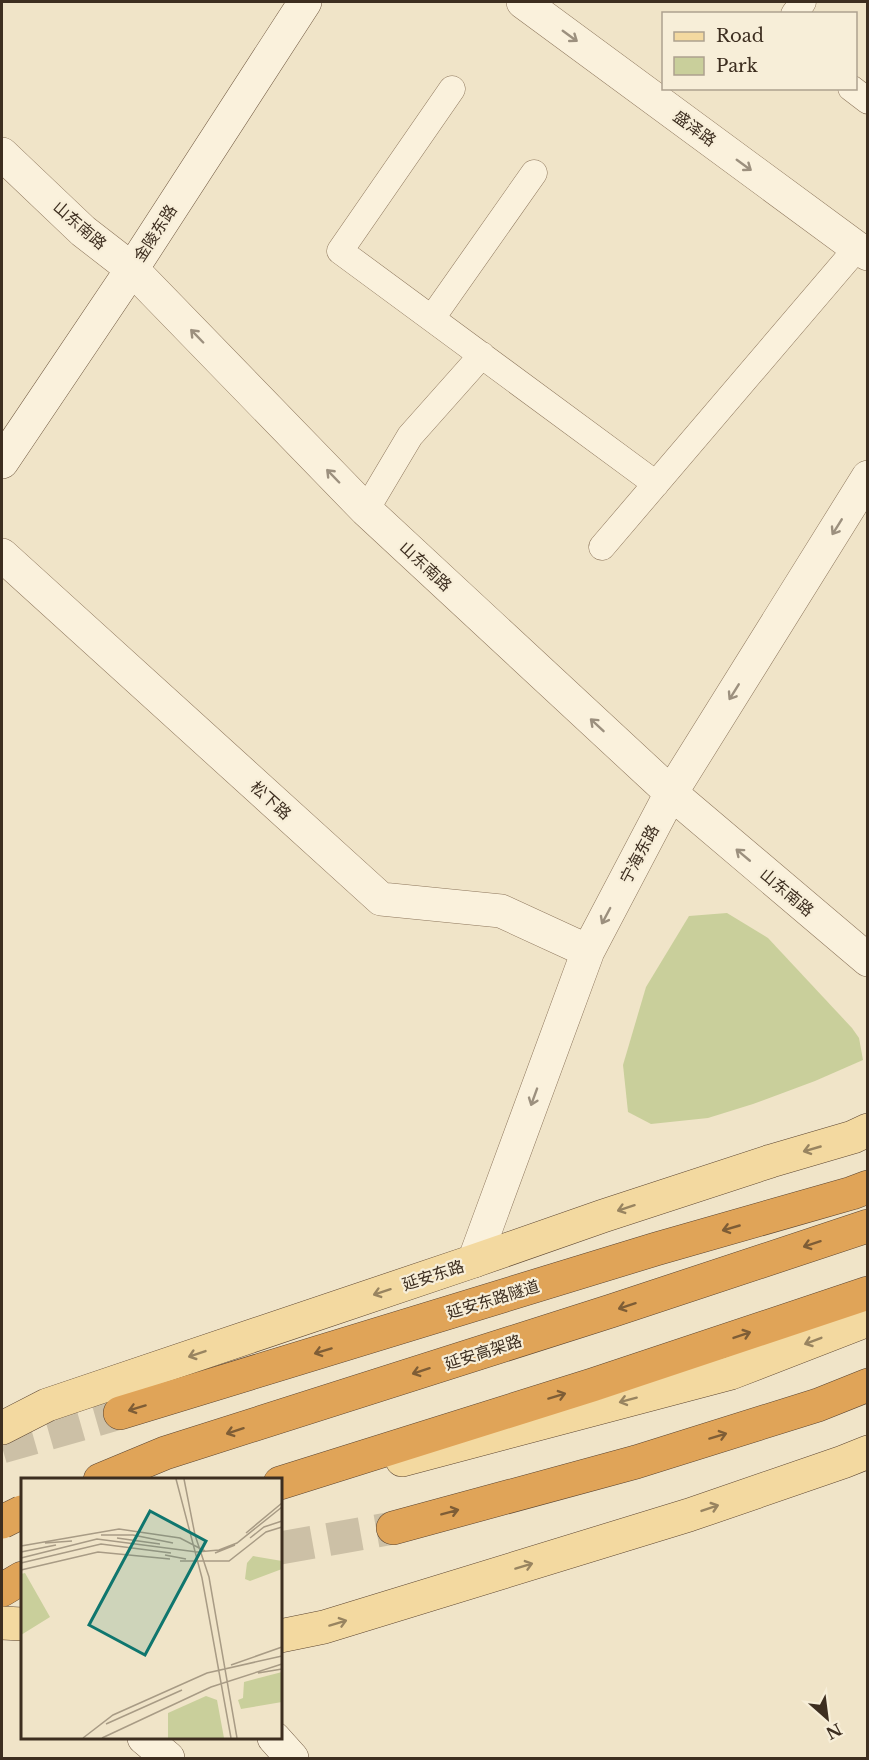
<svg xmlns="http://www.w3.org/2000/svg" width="869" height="1760" font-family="'Libre Baskerville','Noto Sans SC',serif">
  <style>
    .green { fill: #c9cf9b }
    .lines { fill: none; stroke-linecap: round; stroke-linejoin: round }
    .highway-tunnel { stroke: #ccc0a6; stroke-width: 33; stroke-dasharray: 33 16; stroke-linecap: butt }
    .lane-casing { stroke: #8d765c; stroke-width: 27 }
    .street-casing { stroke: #8d765c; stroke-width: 34 }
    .secondary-casing { stroke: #6f573f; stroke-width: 34 }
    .primary-casing { stroke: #5b4430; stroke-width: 34 }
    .highway-casing { stroke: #5b4430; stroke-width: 34 }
    .lane { stroke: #faf1dc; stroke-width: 26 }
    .street { stroke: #faf1dc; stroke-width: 33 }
    .secondary { stroke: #faf1dc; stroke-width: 33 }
    .primary { stroke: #f3d9a0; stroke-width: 33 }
    .highway { stroke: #e0a458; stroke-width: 33 }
    .highway-bridge-casing { stroke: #5b4430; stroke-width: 34; stroke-linecap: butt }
    .highway-bridge { stroke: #e0a458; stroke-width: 33 }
    .oneway { stroke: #9c907e }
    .oneway2 { stroke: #988460 }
    .oneway3 { stroke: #7e5d36 }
    .labels { text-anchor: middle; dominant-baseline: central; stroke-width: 4.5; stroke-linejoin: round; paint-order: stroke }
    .street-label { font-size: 16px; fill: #3d2e20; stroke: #f7eed8 }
    .inset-road { fill: none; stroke: #a89b85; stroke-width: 1.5 }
    .view { fill: #0f766e; fill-opacity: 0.15; stroke: #0f766e; stroke-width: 3 }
    .inset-edge { fill: none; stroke: #3d2e20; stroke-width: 3 }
  </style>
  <rect width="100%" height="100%" fill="#f0e4c8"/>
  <path class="green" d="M727 913 768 938 852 1028 859 1038 863 1060 815 1081 753 1104 708 1118 651 1124 628 1112 623 1065 646 987 689 916Z"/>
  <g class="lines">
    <path class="highway-tunnel" d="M2 1447 120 1413
      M280 1548 393 1528"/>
    <defs>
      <path id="lane" d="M794 14 803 2
        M851 88 868 101
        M452 89 340 251 656 484
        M432 318 534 173
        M366 510 410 436 482 355
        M602 547 857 248"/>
      <path id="street" d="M523 2 857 248 868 254
        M2 154 83 231 132 269 366 510 671 793 868 960
        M2 555 381 899 501 911 588 951
        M474 1261 588 951 671 793 868 477"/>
      <path id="secondary" d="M2 462 132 269 305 2
        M144 1738 168 1758
        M274 1738 292 1758"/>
      <path id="primary" d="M2 1428 47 1405 474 1261 603 1216 771 1161 853 1137 868 1130
        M402 1460 731 1373 868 1320
        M2 1623 22 1624
        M280 1636 324 1627 689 1515 843 1462 868 1452"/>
      <path id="highway" d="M120 1413 656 1249 852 1193 868 1187
        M100 1480 165 1453 611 1311 868 1226
        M280 1483 592 1385 868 1293
        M393 1528 636 1462 818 1405 868 1385
        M2 1590 22 1578"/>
    </defs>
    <use href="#lane" class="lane-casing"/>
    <use href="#street" class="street-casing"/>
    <use href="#secondary" class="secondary-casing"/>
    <use href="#primary" class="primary-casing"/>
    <use href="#highway" class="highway-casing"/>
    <use href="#lane" class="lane"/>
    <use href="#street" class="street"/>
    <use href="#secondary" class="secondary"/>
    <use href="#primary" class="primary"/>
    <use href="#highway" class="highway"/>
    <defs>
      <path id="highway-bridge" d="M2 1522 22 1512"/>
    </defs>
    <use href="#highway-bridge" class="highway-bridge-casing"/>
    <use href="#highway-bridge" class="highway-bridge"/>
  </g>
  <defs><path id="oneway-shaft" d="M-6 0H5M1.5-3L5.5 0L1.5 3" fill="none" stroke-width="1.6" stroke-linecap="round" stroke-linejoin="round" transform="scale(1.5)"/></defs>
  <g class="oneway">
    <use href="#oneway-shaft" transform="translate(570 36) rotate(36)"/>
    <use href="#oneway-shaft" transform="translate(744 165) rotate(36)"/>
    <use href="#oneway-shaft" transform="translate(197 336) rotate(-134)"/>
    <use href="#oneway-shaft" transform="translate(333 476) rotate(-134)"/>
    <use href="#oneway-shaft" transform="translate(837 527) rotate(122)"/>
    <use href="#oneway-shaft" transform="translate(734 692) rotate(122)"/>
    <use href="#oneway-shaft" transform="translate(597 725) rotate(-137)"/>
    <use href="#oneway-shaft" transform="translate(743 855) rotate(-140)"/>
    <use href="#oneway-shaft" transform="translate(606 916) rotate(118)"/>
    <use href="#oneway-shaft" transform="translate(534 1097) rotate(110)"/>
  </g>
  <g class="oneway2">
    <use href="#oneway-shaft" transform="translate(812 1149) rotate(164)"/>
    <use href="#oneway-shaft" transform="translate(626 1208) rotate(162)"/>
    <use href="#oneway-shaft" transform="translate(382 1292) rotate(162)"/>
    <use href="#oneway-shaft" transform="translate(813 1341) rotate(159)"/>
    <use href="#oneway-shaft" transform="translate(197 1354) rotate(161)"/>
    <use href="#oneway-shaft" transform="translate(628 1400) rotate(165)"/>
    <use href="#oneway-shaft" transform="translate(710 1508) rotate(-19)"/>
    <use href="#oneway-shaft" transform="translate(524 1566) rotate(-17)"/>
    <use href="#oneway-shaft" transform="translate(338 1623) rotate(-17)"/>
  </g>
  <g class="oneway3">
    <use href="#oneway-shaft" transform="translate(731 1228) rotate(164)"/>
    <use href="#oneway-shaft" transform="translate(812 1244) rotate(162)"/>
    <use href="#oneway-shaft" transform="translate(627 1306) rotate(162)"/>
    <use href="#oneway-shaft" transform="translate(742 1335) rotate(-19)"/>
    <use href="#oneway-shaft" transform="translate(323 1351) rotate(163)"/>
    <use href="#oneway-shaft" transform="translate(421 1371) rotate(162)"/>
    <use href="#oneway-shaft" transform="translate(557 1396) rotate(-17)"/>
    <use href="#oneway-shaft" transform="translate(137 1408) rotate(163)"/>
    <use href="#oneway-shaft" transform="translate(235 1431) rotate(162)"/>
    <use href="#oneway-shaft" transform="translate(718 1436) rotate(-17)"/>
    <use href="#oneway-shaft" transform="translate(450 1512) rotate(-15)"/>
  </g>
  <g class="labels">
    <g class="street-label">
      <text transform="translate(695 128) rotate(36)">盛泽路</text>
      <text transform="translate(80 225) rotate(41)">山东南路</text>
      <text transform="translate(155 233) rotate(-57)">金陵东路</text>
      <text transform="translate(426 566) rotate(43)">山东南路</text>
      <text transform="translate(271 800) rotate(42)">松下路</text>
      <text transform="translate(639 854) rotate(-62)">宁海东路</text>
      <text transform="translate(787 892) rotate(40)">山东南路</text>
      <text transform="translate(433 1275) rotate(-18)">延安东路</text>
      <text transform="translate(493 1299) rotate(-17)">延安东路隧道</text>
      <text transform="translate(483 1352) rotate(-18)">延安高架路</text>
    </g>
  </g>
  <g transform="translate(21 1478)">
    <rect width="261" height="261" fill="#f0e4c8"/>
    <path d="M232 78 261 83V91L229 103 224 101 226 85ZM4 95 29 139 0 157V96ZM261 194V224L220 231 217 222 222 220 223 204ZM185 218 196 222 203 260H147V235Z" fill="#c9cf9b"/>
    <path class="inset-road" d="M155 1 181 100 210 260M163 1 174 57 188 99 216 260M225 55 261 25M80 57H112L152 65M96 60 139 66M229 60 243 49 261 43M24 65 51 63M0 68 98 51 159 60 184 73M0 74 35 67M194 75 214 67M144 77 165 81M0 80 76 61 176 74 198 72 216 65 261 29M159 83H208L245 54 261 49M0 85 80 66 150 75M0 92 77 74 149 81M210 187 261 169M237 195 261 191M85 246 161 212M62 260 92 237 186 195 261 178M81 260 190 209 261 186"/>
    <path class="view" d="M129 33 185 63 124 177 68 147Z"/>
    <rect width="261" height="261" class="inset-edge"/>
  </g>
  <rect width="869" height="1760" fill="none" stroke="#3d2e20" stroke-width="6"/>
  <rect x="662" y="12" width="195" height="78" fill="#f7eed8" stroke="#ada18e" stroke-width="1.5"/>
  <rect x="674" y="32" width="30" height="9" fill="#f3d9a0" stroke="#ada18e" stroke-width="1.5"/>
  <text x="716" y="42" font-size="18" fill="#3d2e20">Road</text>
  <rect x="674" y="57" width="30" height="18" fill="#c9cf9b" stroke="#ada18e" stroke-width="1.5"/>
  <text x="716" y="72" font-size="18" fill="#3d2e20">Park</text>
  <g transform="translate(827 1718) rotate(152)" stroke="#f7eed8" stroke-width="4.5" paint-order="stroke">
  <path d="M0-4.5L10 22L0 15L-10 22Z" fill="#3d2e20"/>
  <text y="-9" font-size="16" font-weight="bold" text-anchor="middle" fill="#3d2e20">N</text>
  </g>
</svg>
